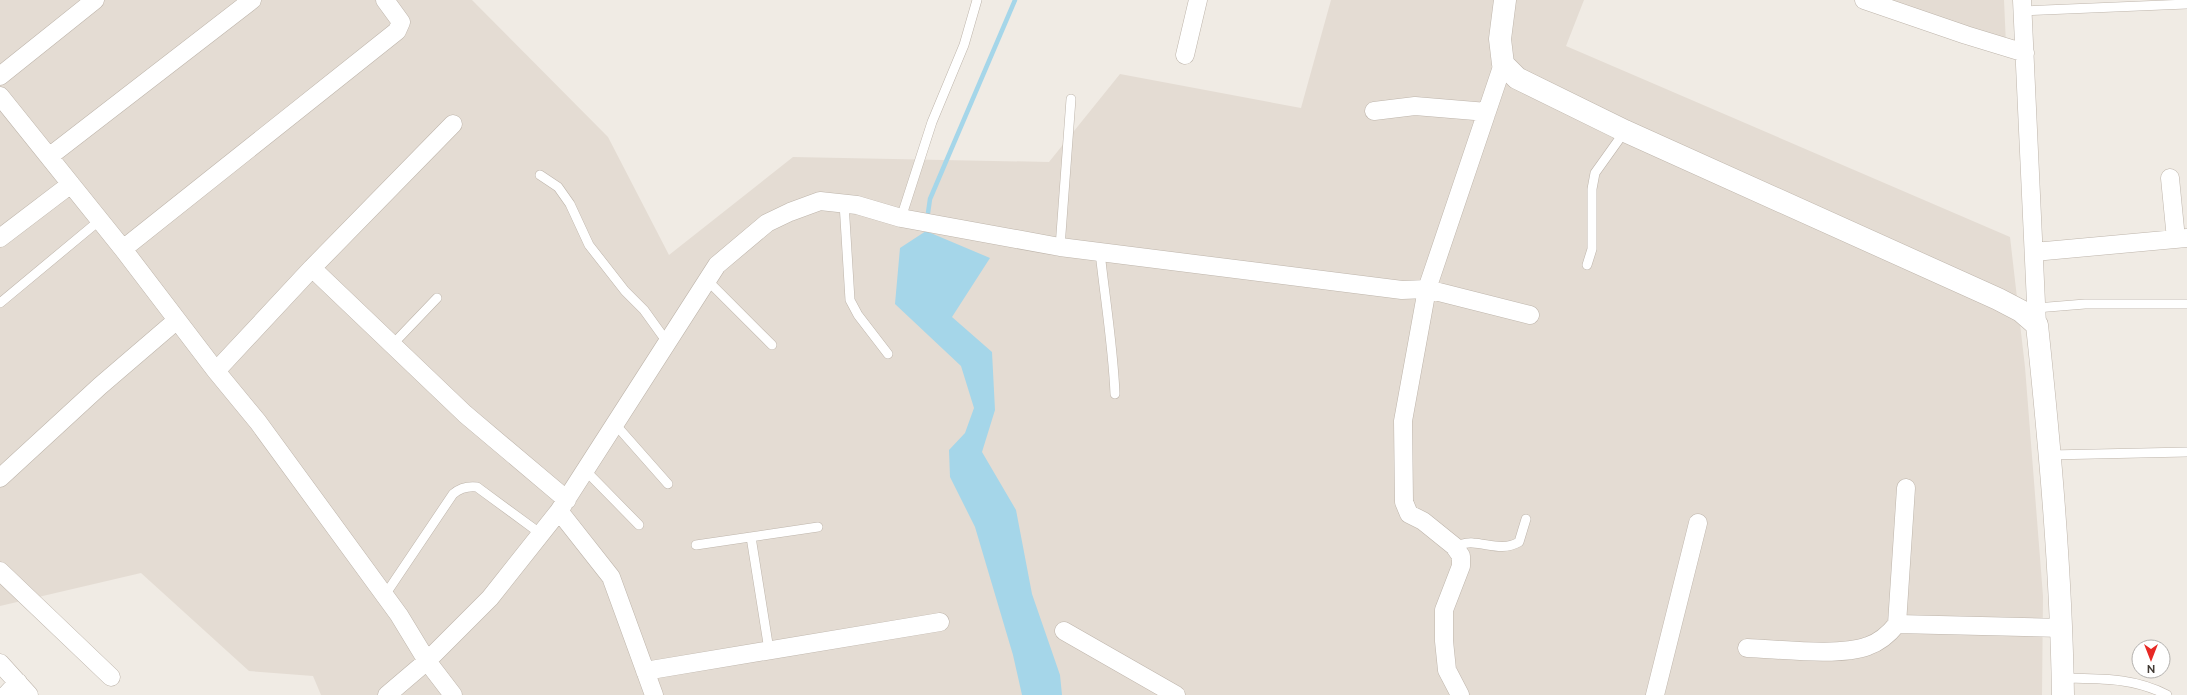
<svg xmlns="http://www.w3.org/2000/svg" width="2187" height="695" font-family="Raleway,sans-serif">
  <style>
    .residential { fill: #e4dcd3 }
    .water { fill: #a5d6e9 }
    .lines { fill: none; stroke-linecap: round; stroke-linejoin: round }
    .stream { stroke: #a5d6e9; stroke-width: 4.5 }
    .service-casing { stroke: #beb5ab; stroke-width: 10 }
    .minor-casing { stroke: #beb5ab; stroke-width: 19 }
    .tertiary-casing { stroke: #beb5ab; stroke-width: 23 }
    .service { stroke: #fff; stroke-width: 9 }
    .minor { stroke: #fff; stroke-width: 18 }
    .tertiary { stroke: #fff; stroke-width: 22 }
  </style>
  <rect width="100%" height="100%" fill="#f0ebe4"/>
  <path class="residential" d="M0 0H472L608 137 669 255 793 157 1049 162 1120 74 1301 108 1331 0H1584L1566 46 2010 237 2025 367 2043 596 2042 695H321L313 676 249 671 141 573 0 606Z
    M1866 0H2004L2006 45Z"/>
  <path class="water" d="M926 231 990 258 952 317 992 352 995 410 982 452 1016 510 1032 594 1060 675 1062 695H1022L1013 655 975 527 950 477 949 450 965 433 974 408 961 366 895 304 900 248Z"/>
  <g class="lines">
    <path class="stream" d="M928 213 930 199 1015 0"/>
    <defs>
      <path id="service" d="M2023 11 2187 4
        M540 175 558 187 570 204 589 245 625 291 644 310 667 342
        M844 203 850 300 858 315 888 354
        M901 218 932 122 964 45 977 0
        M1060 247 1071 99
        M1100 252C1105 299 1113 346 1115 394
        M1587 265 1592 249V189L1595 173 1625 131
        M707 280 772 345
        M0 303 100 220
        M2036 308 2085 304H2187
        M393 344 437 298
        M615 424 668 484
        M2050 455 2187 452
        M586 471 639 525
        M751 537 769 650
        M696 545 818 527
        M1454 546C1460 545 1467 542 1473 543 1489 544 1503 551 1519 542L1526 519
        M385 595 453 494C460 488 468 486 477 487L541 534
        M2062 678C2099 679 2133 677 2167 695"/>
      <path id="minor" d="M1864 0 1966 35 2025 53
        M2022 0 2037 325
        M1185 55 1198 0
        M0 76 95 0
        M0 96 123 249 216 371 258 422 399 615 427 661 453 695
        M1374 111 1415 106 1487 112
        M50 156 252 0
        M2170 178 2176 239
        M0 238 71 184
        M123 249 397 31 401 22 385 0
        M2034 252 2187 238
        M312 268 465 414 567 500
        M216 371 312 268 453 124
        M0 478 100 386 177 320
        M559 511 611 577 654 695
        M0 571 111 677
        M1897 624 2062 628
        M1064 631 1176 695
        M1747 648C1779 649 1839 657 1868 646 1880 642 1889 634 1897 624L1906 488
        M0 663 29 695
        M645 671 940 622
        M6 695 18 682
        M387 695 427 661 490 598 559 511 717 265 767 223 790 212 820 201 857 205 901 218 1060 247 1402 290 1427 289 1530 315
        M1460 695 1447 670 1444 641V610L1461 566V556L1454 546 1423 521 1409 514 1404 502 1403 421 1427 289 1503 64
        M1655 695 1698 523"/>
      <path id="tertiary" d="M1505 0 1500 39 1503 64 1517 78 1625 131 1998 299 2021 311 2037 325C2050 448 2061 571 2063 695"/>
    </defs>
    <use href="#service" class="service-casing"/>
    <use href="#minor" class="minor-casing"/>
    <use href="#tertiary" class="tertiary-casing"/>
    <use href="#service" class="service"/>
    <use href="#minor" class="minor"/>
    <use href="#tertiary" class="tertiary"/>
  </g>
  <g transform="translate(2151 659) rotate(180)"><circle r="19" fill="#ffffff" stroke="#b3b1ae"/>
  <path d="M0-3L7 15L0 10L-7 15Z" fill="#e72925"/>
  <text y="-6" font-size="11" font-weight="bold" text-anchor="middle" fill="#423b35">N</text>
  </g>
</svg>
